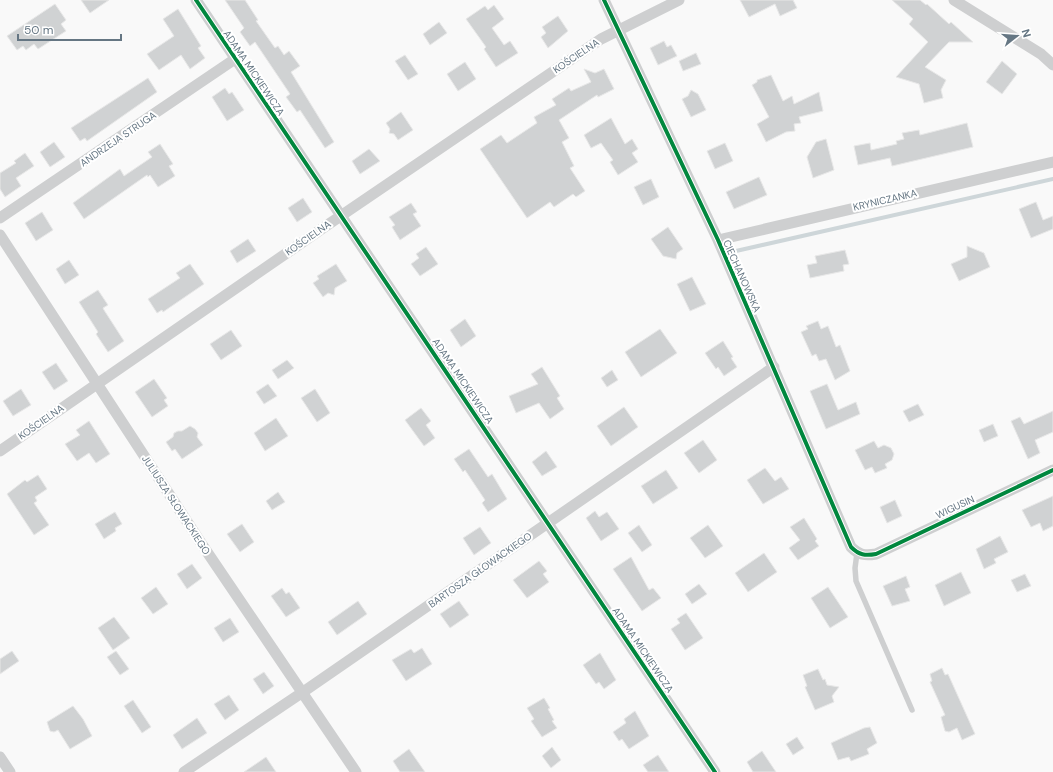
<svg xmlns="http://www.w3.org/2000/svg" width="1053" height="772" font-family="'DM Sans',sans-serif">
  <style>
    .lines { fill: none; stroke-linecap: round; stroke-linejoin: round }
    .stream { stroke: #ced6d9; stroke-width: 4 }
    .building { fill: #d0d2d3; stroke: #e8e8e8 }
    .service { stroke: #cecfd0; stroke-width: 5.5 }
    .minor { stroke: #cecfd0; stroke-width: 11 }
    .cycleway-casing { stroke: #fff; stroke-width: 6 }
    .cycleway { stroke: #00873e; stroke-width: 4 }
    .labels { text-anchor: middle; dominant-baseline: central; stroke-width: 4; stroke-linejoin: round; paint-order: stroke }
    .street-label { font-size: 10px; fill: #657683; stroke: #fff }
  </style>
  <rect width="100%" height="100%" fill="#f9f9f9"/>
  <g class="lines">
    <path class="stream" d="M736 251 1053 179"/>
  </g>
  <path class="building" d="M81 0H109L90 13Z
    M225 0H245L258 20 256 21 275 48 278 46 284 55 289 51 300 66 291 72 334 142 325 148 300 110 297 112 286 97 290 94 255 42 250 46 240 32 244 28Z
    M740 0H793L797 8 780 16 775 4 749 17Z
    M892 0H920L926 5 927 4 949 24 951 22 973 42H949L925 67 946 80 941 90 943 98 924 103 919 84 896 77 928 42 909 24 913 19Z
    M55 4 66 20 61 24 66 31 38 49 34 44 26 50 23 46 17 50 7 36Z
    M494 5 504 19 492 28 504 45 510 41 518 53 496 67 484 49 486 47 466 19 485 6 488 10Z
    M178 9 201 46 198 48 205 58 190 69 181 55 159 70 147 54 174 36 163 19Z
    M558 16 568 31 548 48 541 37 546 33 542 27Z
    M439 22 447 33 430 45 423 34Z
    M664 41 667 47 671 45 677 56 658 65 650 48Z
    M696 53 701 64 683 71 679 61Z
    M405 55 418 74 408 80 395 61Z
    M1002 61 1017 74 1002 94 986 82Z
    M465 62 476 79 458 91 447 74Z
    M584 69 595 73 604 69 614 89 598 97 597 95 559 120 569 138 562 142 574 166 570 168 585 191 576 197 573 194 554 207 550 202 527 218 480 149 501 135 507 143 537 123 534 117 556 105 552 99 569 88 571 91 591 82Z
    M771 75 783 101 792 96 794 104 819 92 823 111 799 117 801 123 794 124 795 131 786 132 766 142 757 124 769 117 752 85 757 82V80Z
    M148 78 157 92 87 141 85 138 80 141 71 128Z
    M225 88 229 94 232 92 244 110 227 121 212 97Z
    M691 90 698 94 706 110 691 117 682 99 688 96Z
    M401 112 413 130 398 140 394 134 389 133 390 129 386 123Z
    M611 118 625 144 632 139 638 149 632 153 638 162 618 175 610 162 613 160 601 143 591 148 584 135Z
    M967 123 973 147 892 166 890 158 858 165 854 146 870 143 871 150 897 144 896 141 904 139 902 133 919 130 920 135Z
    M826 139 834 170 813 178 807 157 816 142Z
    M54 142 65 157 50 167 40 152Z
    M725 143 733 161 715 169 707 151Z
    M160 144 173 164 169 166 175 176 158 187 150 175 148 177 147 175 84 219 73 203 120 169 124 176 152 157 148 152Z
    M369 149 380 161 360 174 352 161Z
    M25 153 34 166 16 178 21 186 5 197 0 189V173L16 163 14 161Z
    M759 177 767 195 734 209 726 192Z
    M651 179 659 197 643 205 634 187Z
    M303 198 312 212 297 222 288 208Z
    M1036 202 1043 220 1053 216V229L1031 238 1019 209Z
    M411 203 417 212 413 214 421 226 400 240 392 227 395 225 389 217Z
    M42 212 53 230 36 241 25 223Z
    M668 227 683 249 677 253 676 259 663 256 651 239Z
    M248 239 256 251 237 263 230 251Z
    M967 246 984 253 990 267 959 281 951 264 967 257Z
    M426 247 438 264 420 276 411 264 419 258 416 254Z
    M845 250 849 264 843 265 844 271 810 278 807 265 817 263 815 256Z
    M69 260 79 275 65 284 56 269Z
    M190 264 204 284 163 312 162 310 157 313 148 299 180 278 176 273Z
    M336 264 347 281 335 288 334 295 328 293 323 297 313 283 319 279 317 276Z
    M692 277 706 304 690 311 677 284Z
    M98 290 108 305 103 308 104 310 124 341 108 352 96 334 98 332 79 302Z
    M465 319 476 336 461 347 450 330Z
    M818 321 821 329 828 326 836 347 840 345 850 371 835 380 826 359 819 361 816 354 812 356 801 332 808 329 806 326Z
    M660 329 677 353 641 377 625 352Z
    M231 330 242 346 221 360 210 344Z
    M723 341 733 357 731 358 737 367 724 376 718 367 716 369 705 353Z
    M287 360 294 368 278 379 272 370Z
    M56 363 68 381 54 390 42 372Z
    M542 367 560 396 557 398 564 409 550 419 539 403 516 413 509 396 538 384 531 374Z
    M612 370 618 380 607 387 601 378Z
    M154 379 167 398 164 400 168 406 152 417 135 392Z
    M268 384 277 396 264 404 256 392Z
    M827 384 838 410 856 402 860 414 826 429 810 391Z
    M21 389 31 405 13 416 3 401Z
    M315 389 330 413 317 422 301 398Z
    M918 404 924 415 909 422 903 411Z
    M624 407 638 427 611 446 597 426Z
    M421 408 431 421 426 425 435 438 424 446 405 420Z
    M1053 411V432L1035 440 1040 453 1028 459 1011 421 1020 417 1024 424Z
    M276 418 288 436 265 451 254 433Z
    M89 421 110 454 96 463 89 453 77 461 65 444 80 435 76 430Z
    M993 424 998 436 984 442 979 430Z
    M190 426 195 429 198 433 197 437 203 445 182 459 175 449 172 451 166 442 173 437 174 433 178 431H182Z
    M703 440 717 460 699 473 684 453Z
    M874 441 878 448 884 445 891 448 894 454 892 460 885 464 887 468 875 473 872 467 865 470 855 450Z
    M469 449 488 477 492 474 507 499 488 512 482 503 485 500 465 470 463 472 454 459Z
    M546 451 557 467 542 476 532 462Z
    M765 468 775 481 781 477 789 489 763 504 747 480Z
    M666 470 678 488 653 504 641 486Z
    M38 475 47 489 35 497 37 501 34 503 49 525 34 535 7 494 25 480 27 482Z
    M278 492 285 502 272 510 266 501Z
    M1053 496V526L1043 531 1040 523 1031 527 1022 510Z
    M895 500 902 516 887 523 880 507Z
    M595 511 599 517 607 512 619 529 601 541 586 518Z
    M115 512 122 524 115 528 116 531 104 539 95 524Z
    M804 518 817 539 815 541 819 546 798 560 789 548 800 540 790 527Z
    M242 524 254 542 240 552 227 534Z
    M639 525 652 545 642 552 628 533Z
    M708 525 723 546 705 558 690 538Z
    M480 527 491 543 474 555 463 538Z
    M1000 536 1008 552 994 559 996 563 984 569 976 549Z
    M764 553 777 572 748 592 735 573Z
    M631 557 649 590 653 588 661 598 642 611 613 569Z
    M539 561 547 571 543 574 549 582 527 598 513 580Z
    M192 564 202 578 187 589 177 574Z
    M961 572 971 593 944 606 935 585Z
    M1025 574 1031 586 1017 592 1011 580Z
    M906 576 910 587 905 589 910 601 892 606 883 586Z
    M699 584 707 594 692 604 685 594Z
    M156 587 168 604 153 614 141 598Z
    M828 587 848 617 830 628 811 598Z
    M282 588 286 594 289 592 300 608 286 617 271 596Z
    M358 601 367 614 337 635 328 622Z
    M459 601 469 615 450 628 440 614Z
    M686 613 703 638 685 650 671 629 680 623 677 619Z
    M114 617 130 638 113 650 98 628Z
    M230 618 239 632 223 642 214 628Z
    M422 648 432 664 406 681 392 660 411 649 414 653Z
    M12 651 19 661 0 674V659Z
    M116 651 129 669 120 675 107 657Z
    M600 653 616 680 604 689 599 682 596 684 583 665Z
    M942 668 945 675 948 674 975 734 962 740 957 728 949 732 945 731 941 717 945 715 930 682 932 681 930 674Z
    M818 669 823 680 825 679 827 685 839 687 832 696 834 702 815 710 805 687 807 686 803 675Z
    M264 672 274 686 263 694 253 679Z
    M229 695 239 710 225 720 214 704Z
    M544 698 550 708 548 709 554 720 552 721 557 728 542 737 531 721 534 719 527 708Z
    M133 700 151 727 142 733 124 706Z
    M73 706 83 719 92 736 70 749 58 730 54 732 50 731 47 722Z
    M635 711 649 736 629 749 622 739 619 741 613 732 626 723 624 719Z
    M197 718 207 733 182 749 173 735Z
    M870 727 877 743 867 749 869 754 851 761 849 757 838 760 831 743 864 728Z
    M797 737 804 748 793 755 786 744Z
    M552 747 561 760 551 768 542 756Z
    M409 749 425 772H400L393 761Z
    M762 751 776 772H753L747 762Z
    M658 755 669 772H648L643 765Z
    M266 757 276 772H244Z"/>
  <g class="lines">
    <path class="service" d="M857 553 855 568 856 581 912 710"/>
    <path class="minor" d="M196 0 715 772
      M604 0 718 240 851 547C859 555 865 556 876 554L1053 470
      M954 0 1041 54 1053 65
      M0 218 235 59
      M0 235 201 543 356 772
      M718 240 1053 162
      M0 451 323 228 601 39 679 0
      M0 757 10 772
      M184 772 303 692 774 367"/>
    <defs>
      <path id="cycleway" d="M196 0 715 772
        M604 0 718 240 851 547C859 555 865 556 876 554L1053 470"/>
    </defs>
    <use href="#cycleway" class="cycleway-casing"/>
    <use href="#cycleway" class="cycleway"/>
  </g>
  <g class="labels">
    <g class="street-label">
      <text transform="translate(576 56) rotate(-34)">KOŚCIELNA</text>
      <text transform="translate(254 73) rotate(56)">ADAMA MICKIEWICZA</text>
      <text transform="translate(118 139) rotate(-34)">ANDRZEJA STRUGA</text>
      <text transform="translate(885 200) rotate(-13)">KRYNICZANKA</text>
      <text transform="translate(308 238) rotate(-35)">KOŚCIELNA</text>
      <text transform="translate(742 276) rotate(66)">CIECHANOWSKA</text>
      <text transform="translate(463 381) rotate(56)">ADAMA MICKIEWICZA</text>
      <text transform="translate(41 422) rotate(-35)">KOŚCIELNA</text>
      <text transform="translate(176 505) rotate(57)">JULIUSZA SŁOWACKIEGO</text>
      <text transform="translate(955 507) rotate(-25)">WIGUSIN</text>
      <text transform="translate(480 570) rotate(-35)">BARTOSZA GŁOWACKIEGO</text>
      <text transform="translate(643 650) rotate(56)">ADAMA MICKIEWICZA</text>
    </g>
  </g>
  <g transform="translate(1017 36) rotate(73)" stroke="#ffffff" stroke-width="3" paint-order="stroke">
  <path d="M0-3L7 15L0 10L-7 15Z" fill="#657683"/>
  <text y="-6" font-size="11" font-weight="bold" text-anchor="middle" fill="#657683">N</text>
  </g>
  <path d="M18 34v6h103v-6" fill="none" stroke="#657683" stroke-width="2"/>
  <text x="24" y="34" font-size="12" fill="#657683" stroke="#ffffff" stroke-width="3" paint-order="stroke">50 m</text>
</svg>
